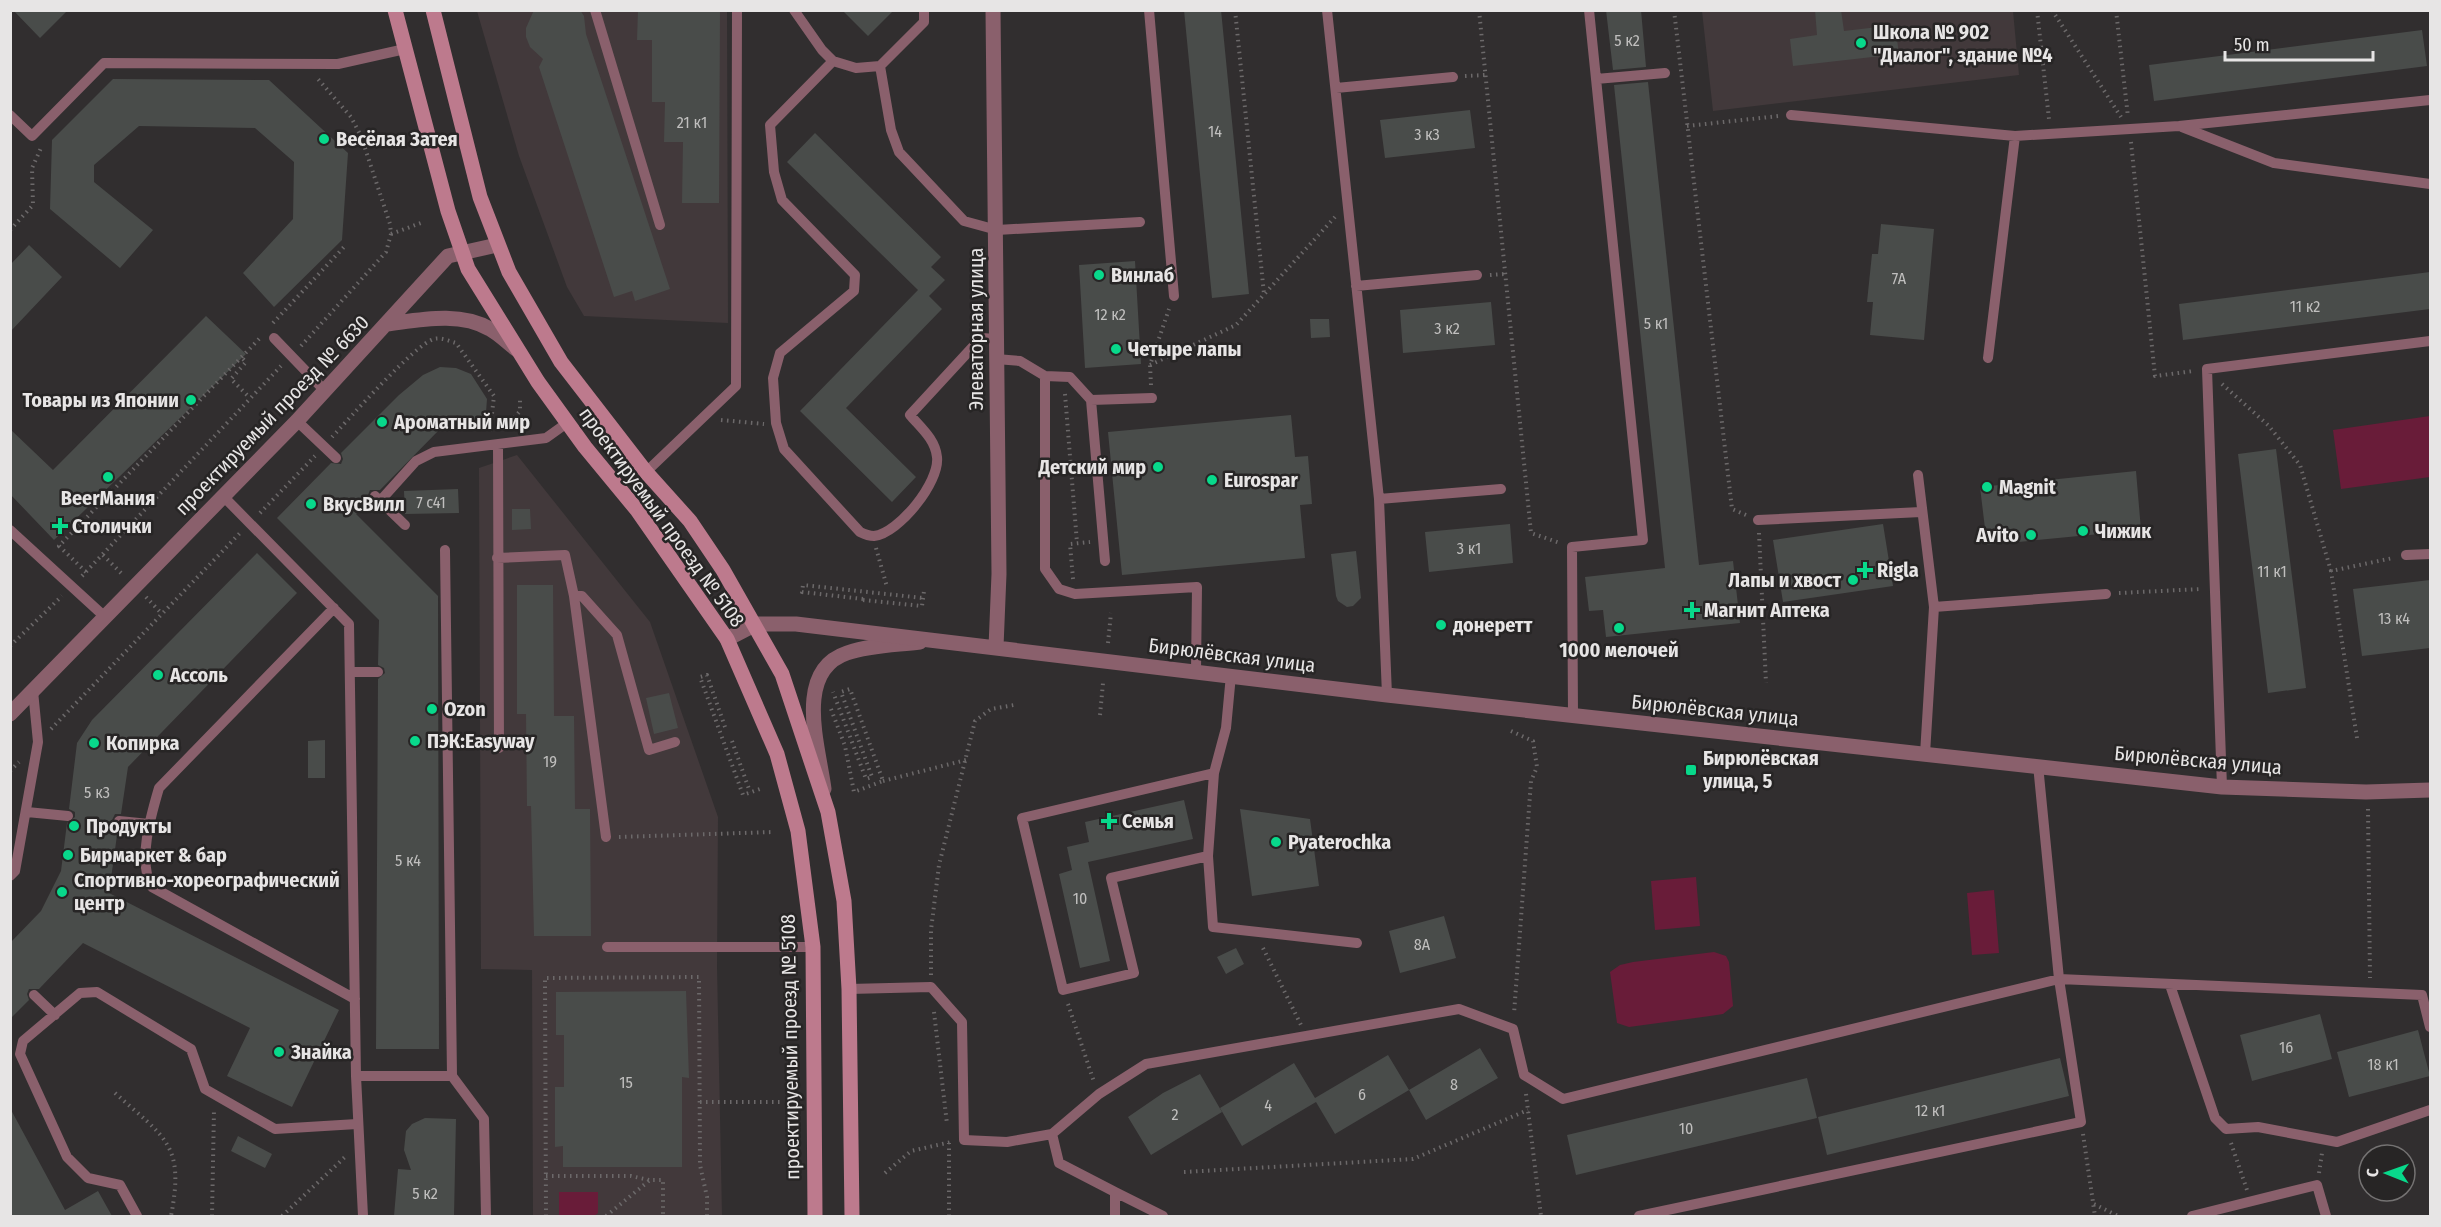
<svg xmlns="http://www.w3.org/2000/svg" width="2441" height="1227" font-family="'Fira Sans Condensed',sans-serif">
  <style>
    .built { fill: #42393b }
    .green { fill: #691c39 }
    .building { fill: #494c4a }
    .lines { fill: none; stroke-linecap: round; stroke-linejoin: round }
    .path { stroke: #6c696a; stroke-width: 4; stroke-dasharray: 1.5 4.5; stroke-linecap: butt }
    .service { stroke: #8a606c; stroke-width: 10 }
    .minor { stroke: #8a606c; stroke-width: 15 }
    .tertiary { stroke: #8a606c; stroke-width: 15 }
    .secondary { stroke: #bd7a8d; stroke-width: 15 }
    .poi-dot { fill: #08d98b; stroke: #272525; stroke-width: 2 }
    .labels { text-anchor: middle; dominant-baseline: central; stroke-width: 5; stroke-linejoin: round; paint-order: stroke }
    .number-label { font-size: 16px; fill: #c0bfbe }
    .poi-label { font-size: 20px; font-weight: bold; fill: #e7e5e5; stroke: #272525; text-anchor: start }
    .street-label { font-size: 20px; fill: #e7e5e5; stroke: #272525 }
  </style>
  <rect width="100%" height="100%" fill="#312e2f"/>
  <path class="built" d="M477 11H727L728 323 584 316 567 287 519 156Z
    M1702 11H2013L2019 75 1713 111Z
    M517 455 650 622 718 817 717 966 722 1216H533L532 970 481 969 479 468Z"/>
  <path class="green" d="M2430 416V477L2341 489 2333 430Z
    M1696 877 1700 926 1655 930 1651 881Z
    M1994 890 1999 953 1972 955 1967 893Z
    M1714 952 1726 956 1729 962 1733 1006 1723 1014 1710 1016 1629 1027 1617 1023 1610 972 1620 965 1633 962Z
    M559 1192H598V1213L594 1216H559Z"/>
  <path class="building" d="M13 10H68L40 38Z
    M534 10H580L584 16 586 34 670 289 635 301 632 291 614 297 539 67 543 59 530 47 526 37V28Z
    M638 10H720L719 203H682L683 142H664L665 102H652V40H637Z
    M842 10H894L868 36Z
    M1184 10H1221L1249 294 1212 298Z
    M1606 10H1641L1646 67 1613 70Z
    M1815 10H1841L1844 31 1895 25 1899 54 1793 66 1790 39 1817 35Z
    M2422 30 2427 66 2154 101 2149 65Z
    M113 79 269 80 348 153 342 240 274 307 243 273 293 219 294 162 255 128 139 126 94 165V182L153 230 120 268 50 209 52 140Z
    M1648 82 1699 565 1733 561 1740 623 1606 637 1603 610 1589 611 1585 577 1665 568 1614 85Z
    M1470 110 1475 148 1385 158 1380 120Z
    M815 133 941 257 931 267 945 280 929 296 942 309 846 408 916 477 892 502 800 411 918 290 787 162Z
    M1881 224 1934 229 1924 340 1870 335 1873 302H1867L1872 254H1878Z
    M29 245 62 277 10 332V265Z
    M1135 261 1141 364 1085 368 1079 265Z
    M2430 272V309L2183 340 2179 304Z
    M1491 302 1495 345 1403 353 1400 310Z
    M206 316 246 354 54 540 10 494V429L53 470Z
    M1310 319H1329L1330 337 1311 338Z
    M440 367 456 368 471 374 487 399 485 426 441 428 380 490H370L368 495 370 501 356 514 438 596 439 1049H376L378 679 385 673 384 668 378 665 379 620 277 518 331 463 341 464 343 459 341 453 399 395 423 375Z
    M1291 415 1295 457 1308 456 1312 504 1300 505 1305 558 1122 575 1108 432Z
    M2276 449 2306 688 2268 693 2238 454Z
    M2136 471 2141 530 1987 545 1980 487Z
    M458 489 459 513 405 514 404 491Z
    M512 509H530L531 529 512 530Z
    M1510 524 1513 563 1429 572 1425 532Z
    M1883 524 1893 586 1783 602 1773 540Z
    M1356 551 1361 598 1353 606 1347 607 1338 601 1336 596 1331 554Z
    M257 553 297 593 128 767 121 814H115L112 820V825L118 828 109 893 339 1010 292 1107 227 1076 250 1028 83 943 39 989H29L27 994 29 1000 10 1019V943L41 911 61 871 67 823 75 817V812L69 809 77 743 92 720Z
    M2430 580V648L2362 656 2353 589Z
    M517 585H553L554 716H574L575 809H590L591 936H534L531 806H527L526 714H517Z
    M669 693 678 728 654 734 646 698Z
    M325 740V778H308V741Z
    M1184 800 1193 839 1088 862 1110 961 1080 968 1059 874 1072 870 1067 847 1089 842 1085 822Z
    M1240 809 1310 819 1319 886 1252 896Z
    M1444 916 1456 958 1400 973 1389 931Z
    M1236 948 1244 964 1226 974 1217 957Z
    M686 991 689 1078 682 1077V1167H563V1146L555 1147V1087H564V1035H556V992Z
    M2320 1014 2332 1059 2252 1081 2240 1035Z
    M2418 1030 2430 1076 2349 1097 2337 1052Z
    M1480 1048 1498 1078 1426 1120 1409 1090Z
    M1388 1055 1409 1090 1335 1134 1316 1102 1242 1146 1220 1108 1294 1063 1315 1098Z
    M2060 1058 2069 1096 1827 1155 1818 1117Z
    M1200 1074 1222 1112 1151 1155 1128 1117 1163 1093Z
    M1807 1078 1817 1118 1576 1175 1567 1135Z
    M10 1108 65 1210 98 1191 112 1216H10Z
    M425 1118 456 1119 454 1216H394L398 1169 411 1170 404 1150 406 1131 412 1124Z
    M238 1136 272 1154 265 1168 231 1151Z"/>
  <g class="lines">
    <path class="path" d="M1235 10 1264 294
      M1479 10 1531 533 1560 543
      M1674 10 1732 509 1746 515
      M2037 10 2049 119
      M2052 10 2121 117
      M2116 10 2128 117
      M1465 76 1485 75
      M1687 126 1779 116
      M2131 142 2155 376 2194 371
      M10 230 33 205 32 168 41 148
      M391 234 421 223
      M1490 275 1505 274
      M273 323 344 247
      M301 346 386 252 391 234 390 224 361 136 351 117 318 79
      M243 359 246 362 231 379 250 398
      M1150 365 1236 325 1335 217
      M2222 384 2268 425 2300 465 2331 571
      M1151 385 1150 365 1169 309
      M1065 394 1077 543
      M721 420 764 424
      M506 427 520 411V400
      M332 437C349 419 415 344 434 339 441 337 449 341 456 343L494 396 490 431
      M260 513 315 456
      M1759 533 1766 683
      M876 548 887 587
      M103 555 123 575
      M86 572 59 546 260 338
      M82 576 281 366
      M1073 579 1070 544 1090 542
      M2119 593 2201 589
      M146 597 162 614
      M863 599 802 592 803 585 923 598
      M863 600 922 606 924 591
      M1108 643 1111 613
      M10 646 62 596
      M831 709 845 746 854 792 883 781 850 689 841 692 872 777 866 779 833 692
      M1100 715 1103 683
      M725 727 707 675 700 677 743 795 760 789
      M51 729 240 533
      M1511 731 1533 741 1537 767 1531 781 1514 1014
      M2357 738 2331 571 2393 558
      M732 741 750 792
      M10 771 19 762
      M883 781 966 760
      M2368 809 2370 978
      M619 837 773 832
      M1263 948 1301 1025
      M931 975V930L939 865 975 721 991 709 1014 705
      M1068 1004 1094 1082
      M934 1012 947 1124
      M115 1093C165 1138 185 1144 171 1216
      M1526 1094 1541 1216
      M700 1102H780
      M2083 1134 2095 1216
      M2231 1143 2247 1190
      M1184 1172 1413 1159 1528 1110
      M885 1173 911 1151 951 1142
      M2319 1173 2322 1153
      M546 1176H631L649 1180
      M2094 1204 2118 1216
      M212 1216 214 1109
      M282 1216 345 1157
      M546 1216 545 978 699 977 700 1165 707 1197V1216
      M606 1216 650 1180H663V1216
      M949 1216V1143"/>
    <path class="service" d="M595 10 660 225
      M794 10 822 50 833 61 856 68 880 66 924 22V10
      M1149 10 1174 296
      M1327 10 1379 499 1387 695
      M833 61 770 125 774 172 782 200 855 275 854 291 780 353 773 378 776 423 784 449 860 532C864 534 870 536 874 536 899 533 940 482 937 457 935 439 921 428 910 415L981 338 997 339
      M880 66 891 130 899 152 964 221 997 230 1140 222
      M1596 79 1665 73
      M1336 88 1453 77
      M10 115 32 136 104 63 338 64 405 49
      M1791 115 2015 136 2179 126 2430 100
      M2182 127 2274 163 2430 184
      M1356 286 1477 275
      M274 338 325 391
      M1988 358 2015 136
      M996 359 1020 361 1045 376 1070 377 1091 400 1152 398
      M1045 376V569L1059 589 1075 594 1197 587 1196 671
      M1091 400 1105 561
      M297 421 336 458
      M498 444 499 748
      M646 472 736 386 737 10
      M1918 475 1934 607 1925 754
      M375 496 405 525
      M224 497 349 624 356 1076
      M1379 499 1501 489
      M380 501 416 461 434 452 546 438 567 423
      M1758 520 1921 512
      M10 530 105 617
      M445 550 452 1076 484 1119 486 1216
      M2406 555 2430 554
      M497 558 565 555 574 596 606 837
      M574 596H582L617 635 649 750 675 742
      M1934 607 2106 594
      M334 608 159 788C151 815 137 862 152 887L355 999
      M351 672H378
      M1231 675 1226 728 1214 773 1208 856 1213 927 1357 943
      M1573 715 1572 547 1643 540 1589 10
      M2222 787 2207 369 2430 341
      M27 812 68 816
      M119 821 149 824
      M1208 856 1111 878 1134 973 1063 990 1022 818 1214 773
      M10 876 15 871 38 742 33 691
      M607 947H813
      M2170 985 2215 1118 2226 1129 2258 1127 2337 1142 2430 1110
      M849 989 931 987 962 1022 964 1140 1007 1142 1052 1134 1059 1163 1115 1192V1216
      M34 995 55 1015
      M1052 1134 1099 1094 1146 1064 1459 1009 1513 1029 1524 1075 1563 1099 2059 979 2038 765
      M1115 1192 1163 1216
      M137 1216 120 1185 88 1178 67 1157 20 1054 23 1041 80 993 97 992 191 1049 205 1089 275 1129 357 1124
      M363 1216 356 1076H452
      M1639 1216 2081 1122 2059 979 2422 995 2430 1027
      M2192 1216 2317 1185 2326 1216"/>
    <path class="minor" d="M387 324C419 320 460 311 490 329 499 334 507 342 516 349
      M10 714 297 421 448 256 497 245
      M824 789C819 748 793 671 847 653 870 645 896 645 920 642"/>
    <path class="tertiary" d="M993 10 999 574 996 647
      M727 639 756 624H796L1387 695 2222 787 2366 792 2430 790"/>
    <path class="secondary" d="M395 10 448 211 468 269 538 382 585 447 637 510 727 639 777 754 798 831 813 947 815 1216
      M433 10 480 197 509 272 561 362 646 472 690 521 723 570 782 674 828 812 844 901 849 989 852 1216"/>
  </g>
  <g class="poi-dot">
    <circle cx="1861" cy="43" r="6"/>
    <circle cx="324" cy="139" r="6"/>
    <circle cx="1099" cy="275" r="6"/>
    <circle cx="1116" cy="349" r="6"/>
    <circle cx="191" cy="400" r="6"/>
    <circle cx="382" cy="422" r="6"/>
    <circle cx="1158" cy="467" r="6"/>
    <circle cx="108" cy="477" r="6"/>
    <circle cx="1212" cy="480" r="6"/>
    <circle cx="1987" cy="487" r="6"/>
    <circle cx="311" cy="504" r="6"/>
    <path d="M57 517h6v6h6v6h-6v6h-6v-6h-6v-6h6z"/>
    <circle cx="2083" cy="531" r="6"/>
    <circle cx="2031" cy="535" r="6"/>
    <path d="M1862 561h6v6h6v6h-6v6h-6v-6h-6v-6h6z"/>
    <circle cx="1853" cy="580" r="6"/>
    <path d="M1689 601h6v6h6v6h-6v6h-6v-6h-6v-6h6z"/>
    <circle cx="1441" cy="625" r="6"/>
    <circle cx="1619" cy="628" r="6"/>
    <circle cx="158" cy="675" r="6"/>
    <circle cx="432" cy="709" r="6"/>
    <circle cx="415" cy="741" r="6"/>
    <circle cx="94" cy="743" r="6"/>
    <rect x="1685" y="764" width="12" height="12" rx="3"/>
    <path d="M1106 812h6v6h6v6h-6v6h-6v-6h-6v-6h6z"/>
    <circle cx="74" cy="826" r="6"/>
    <circle cx="1276" cy="842" r="6"/>
    <circle cx="68" cy="855" r="6"/>
    <circle cx="62" cy="892" r="6"/>
    <circle cx="279" cy="1052" r="6"/>
  </g>
  <g class="labels">
    <g class="number-label">
      <text x="1627" y="40">5 к2</text>
      <text x="692" y="122">21 к1</text>
      <text x="1215" y="131">14</text>
      <text x="1427" y="134">3 к3</text>
      <text x="1899" y="278">7А</text>
      <text x="2305" y="306">11 к2</text>
      <text x="1110" y="314">12 к2</text>
      <text x="1656" y="323">5 к1</text>
      <text x="1447" y="328">3 к2</text>
      <text x="431" y="502">7 с41</text>
      <text x="1469" y="548">3 к1</text>
      <text x="2272" y="571">11 к1</text>
      <text x="2394" y="618">13 к4</text>
      <text x="550" y="761">19</text>
      <text x="97" y="792">5 к3</text>
      <text x="408" y="860">5 к4</text>
      <text x="1080" y="898">10</text>
      <text x="1422" y="944">8А</text>
      <text x="2286" y="1047">16</text>
      <text x="2383" y="1064">18 к1</text>
      <text x="626" y="1082">15</text>
      <text x="1454" y="1084">8</text>
      <text x="1362" y="1094">6</text>
      <text x="1268" y="1105">4</text>
      <text x="1930" y="1110">12 к1</text>
      <text x="1175" y="1114">2</text>
      <text x="1686" y="1128">10</text>
      <text x="425" y="1193">5 к2</text>
    </g>
    <g class="poi-label">
      <text x="1873" y="32">Школа № 902<tspan x="1873" dy="23">"Диалог", здание №4</tspan></text>
      <text x="336" y="139">Весёлая Затея</text>
      <text x="1111" y="275">Винлаб</text>
      <text x="1128" y="349">Четыре лапы</text>
      <text x="179" y="400" text-anchor="end">Товары из Японии</text>
      <text x="394" y="422">Ароматный мир</text>
      <text x="1146" y="467" text-anchor="end">Детский мир</text>
      <text x="1224" y="480">Eurospar</text>
      <text x="1999" y="487">Magnit</text>
      <text x="108" y="498" text-anchor="middle">BeerМания</text>
      <text x="323" y="504">ВкусВилл</text>
      <text x="72" y="526">Столички</text>
      <text x="2095" y="531">Чижик</text>
      <text x="2019" y="535" text-anchor="end">Avito</text>
      <text x="1877" y="570">Rigla</text>
      <text x="1841" y="580" text-anchor="end">Лапы и хвост</text>
      <text x="1704" y="610">Магнит Аптека</text>
      <text x="1453" y="625">донеретт</text>
      <text x="1619" y="650" text-anchor="middle">1000 мелочей</text>
      <text x="170" y="675">Ассоль</text>
      <text x="444" y="709">Ozon</text>
      <text x="427" y="741">ПЭК:Easyway</text>
      <text x="106" y="743">Копирка</text>
      <text x="1703" y="758">Бирюлёвская<tspan x="1703" dy="23">улица, 5</tspan></text>
      <text x="1122" y="821">Семья</text>
      <text x="86" y="826">Продукты</text>
      <text x="1288" y="842">Pyaterochka</text>
      <text x="80" y="855">Бирмаркет &amp; бар</text>
      <text x="74" y="880">Спортивно-хореографический<tspan x="74" dy="23">центр</tspan></text>
      <text x="291" y="1052">Знайка</text>
    </g>
    <g class="street-label">
      <text transform="translate(976 329) rotate(-90)">Элеваторная улица</text>
      <text transform="translate(272 415) rotate(-46)">проектируемый проезд № 6630</text>
      <text transform="translate(662 517) rotate(54)">проектируемый проезд № 5108</text>
      <text transform="translate(1232 655) rotate(7)">Бирюлёвская улица</text>
      <text transform="translate(1715 710) rotate(6)">Бирюлёвская улица</text>
      <text transform="translate(2198 760) rotate(5)">Бирюлёвская улица</text>
      <text transform="translate(790 1047) rotate(-91)">проектируемый проезд № 5108</text>
    </g>
  </g>
  <rect width="2441" height="1227" fill="none" stroke="#e7e5e5" stroke-width="24"/>
  <g transform="translate(2387 1173) rotate(271)"><circle r="28" fill="#272525" stroke="#747272" stroke-width="1.5"/>
  <path d="M0-4.5L10 22L0 15L-10 22Z" fill="#08d98b"/>
  <text y="-9" font-size="16" font-weight="bold" text-anchor="middle" fill="#e7e5e5">С</text>
  </g>
  <path d="M2225 51v9h148v-9" fill="none" stroke="#e7e5e5" stroke-width="3"/>
  <text x="2234" y="51" font-size="18" fill="#e7e5e5" stroke="#272525" stroke-width="4.5" paint-order="stroke">50 m</text>
</svg>
